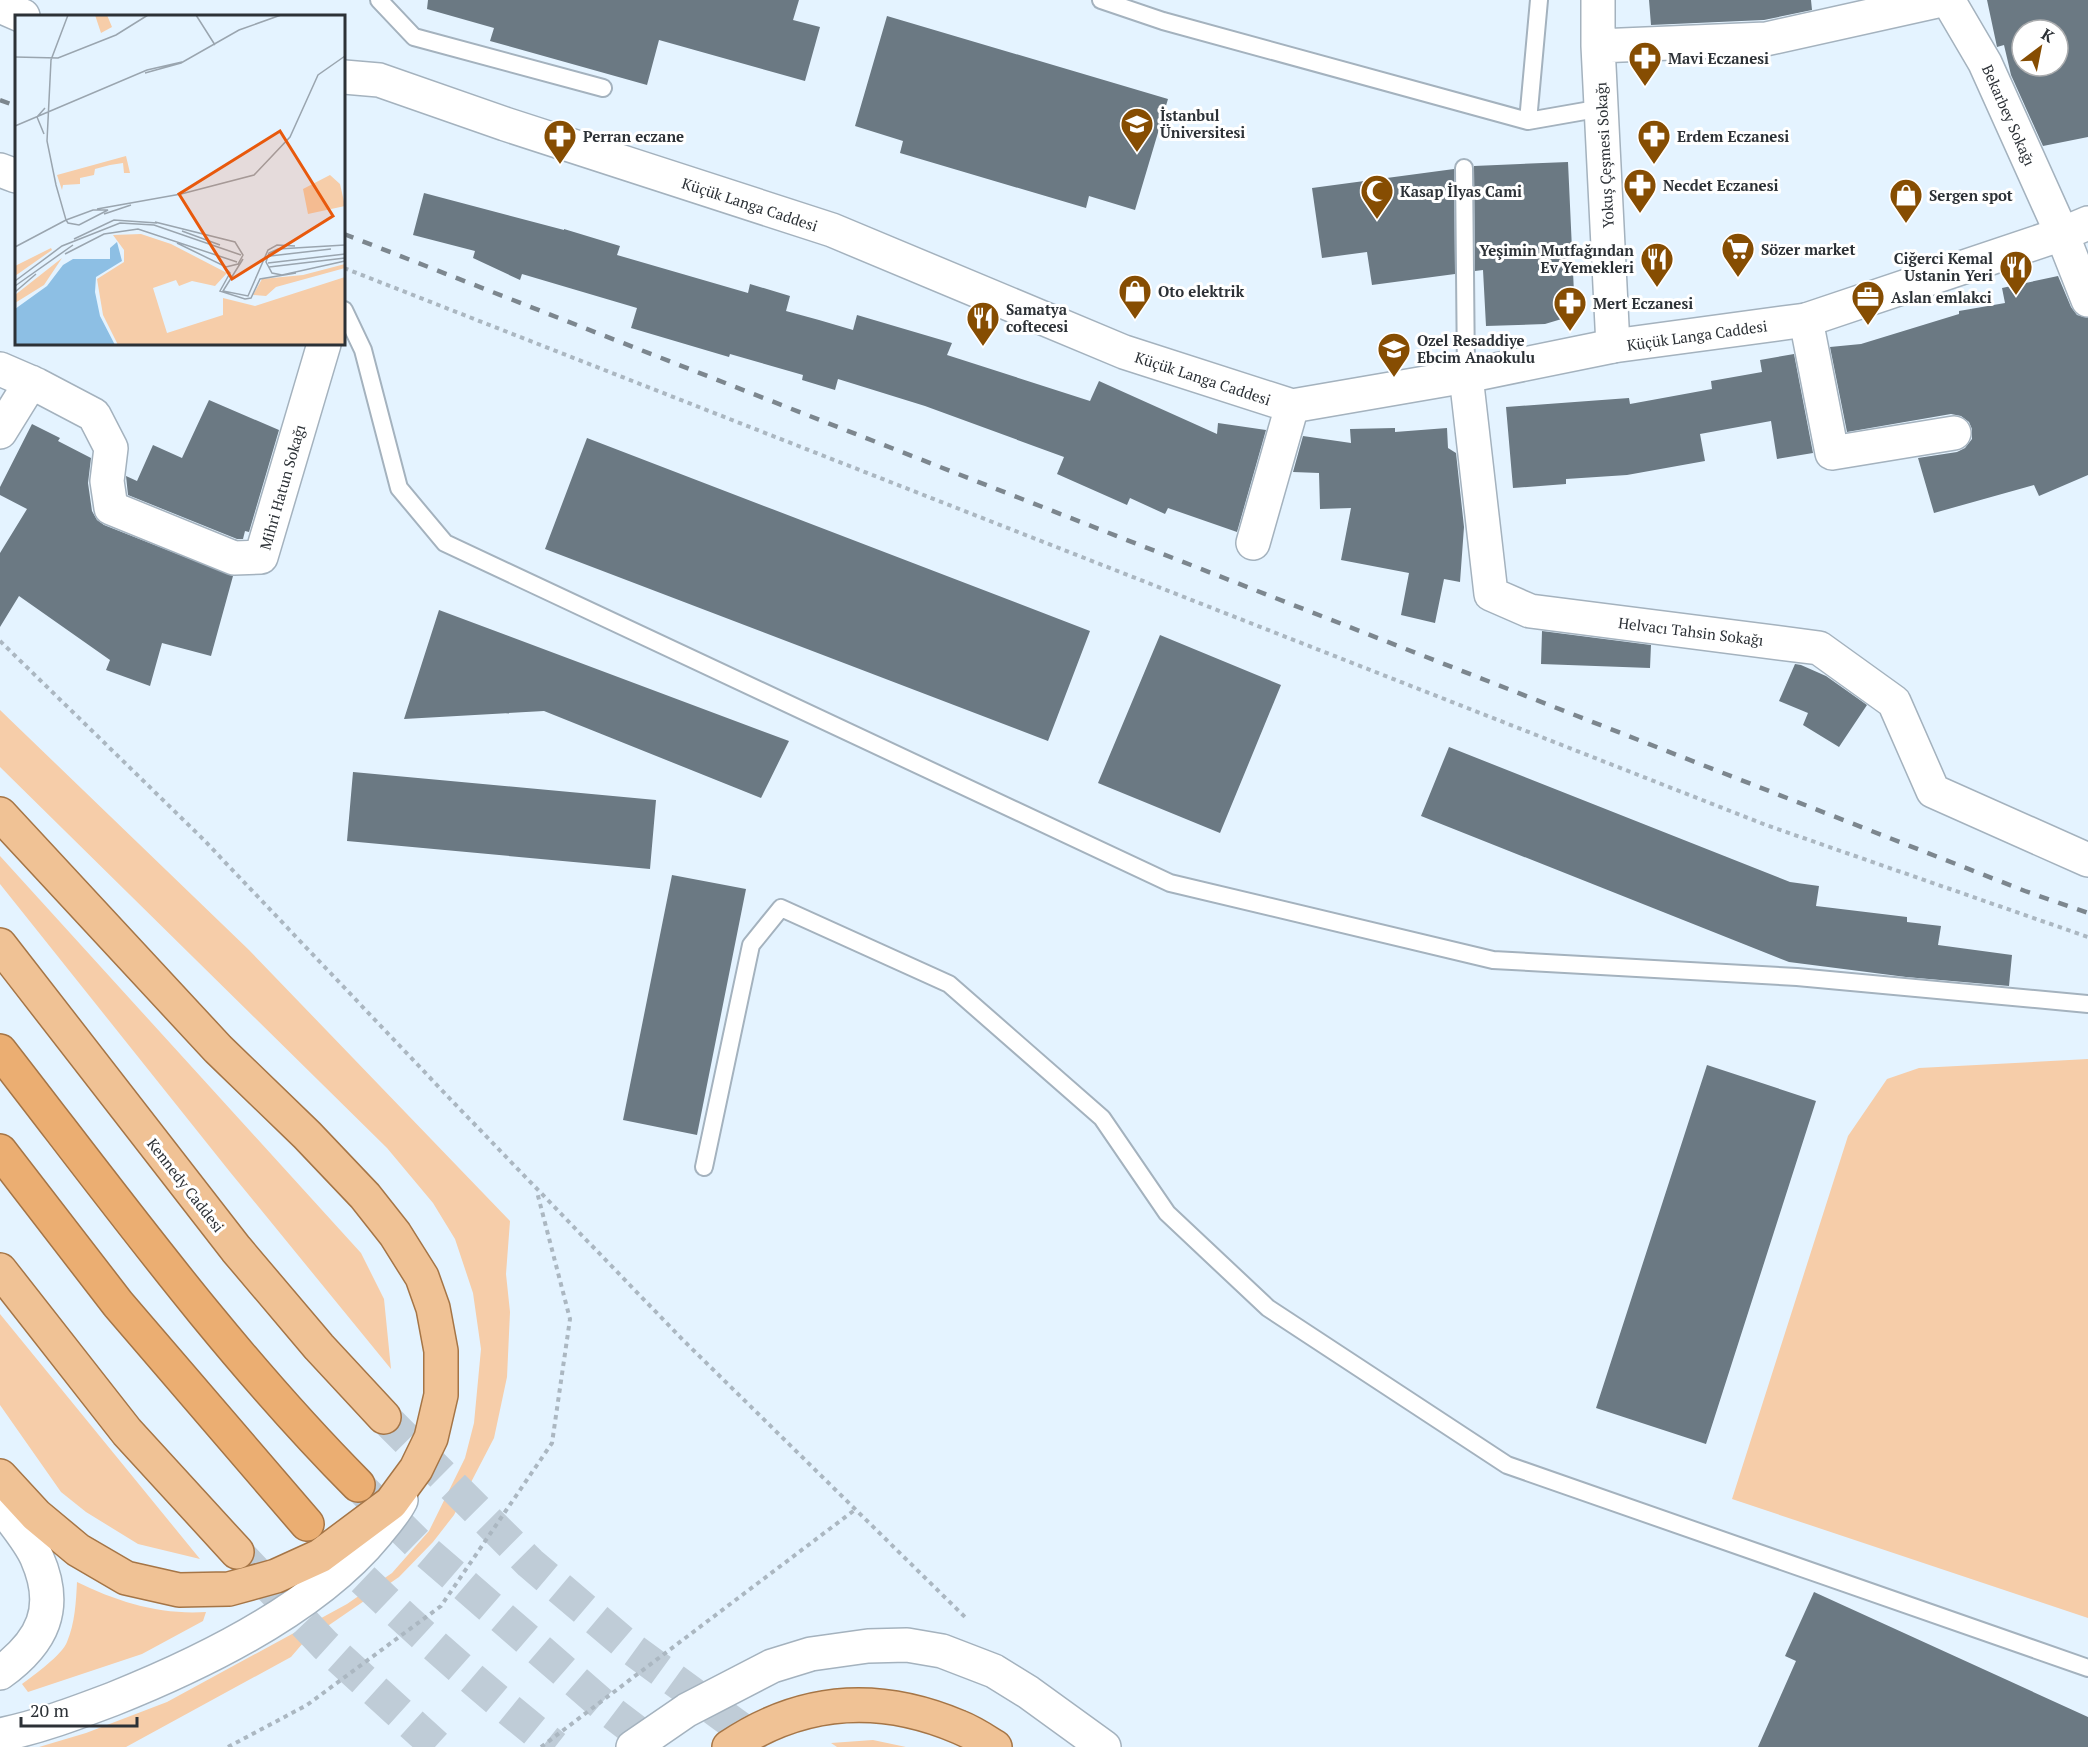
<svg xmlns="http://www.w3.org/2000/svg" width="2088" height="1747" font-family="'PT Serif',serif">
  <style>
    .green { fill: #f6cda9 }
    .building { fill: #6b7983; fill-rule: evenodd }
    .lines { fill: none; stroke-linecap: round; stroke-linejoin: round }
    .primary-tunnel { stroke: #bfccd7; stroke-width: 33; stroke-dasharray: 33 16; stroke-linecap: butt }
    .trunk-tunnel { stroke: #bfccd7; stroke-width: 33; stroke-dasharray: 33 16; stroke-linecap: butt }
    .service-casing { stroke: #a4b2be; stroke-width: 20 }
    .minor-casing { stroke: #a4b2be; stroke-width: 36 }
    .tertiary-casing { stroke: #a4b2be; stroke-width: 36 }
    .primary-casing { stroke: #a57546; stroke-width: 36 }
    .trunk-casing { stroke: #a57546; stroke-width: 36 }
    .path { stroke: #abb7c1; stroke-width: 4; stroke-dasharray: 4.5 4.5; stroke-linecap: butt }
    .service { stroke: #fff; stroke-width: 16 }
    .minor { stroke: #fff; stroke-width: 33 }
    .tertiary { stroke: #fff; stroke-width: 33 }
    .primary { stroke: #f0c295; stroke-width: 33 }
    .trunk { stroke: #ebae72; stroke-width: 33 }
    .rail { stroke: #7c868e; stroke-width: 4.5; stroke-dasharray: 10 10; stroke-linecap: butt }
    .labels { text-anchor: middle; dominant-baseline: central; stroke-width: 6; stroke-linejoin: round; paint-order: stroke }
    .poi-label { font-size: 15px; font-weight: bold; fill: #2c3136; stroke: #fff; text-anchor: start }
    .street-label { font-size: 15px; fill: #2c3136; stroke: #fff }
    .inset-road { fill: none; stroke: #9aa5af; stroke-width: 1.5 }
    .view { fill: #e8590c; fill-opacity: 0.15; stroke: #e8590c; stroke-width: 3 }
    .inset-edge { fill: none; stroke: #2c3136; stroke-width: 3 }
  </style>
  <rect width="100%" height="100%" fill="#e4f3ff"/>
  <path class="green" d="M0 710 249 950 510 1221 506 1274 510 1312 507 1377 494 1438 454 1515 433 1542 399 1577 303 1643 291 1657 126 1747H39L86 1733 167 1702 347 1604 392 1573 429 1531 465 1458 474 1423 481 1349 473 1293 455 1239 433 1203 387 1148 0 767Z
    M0 856 361 1253 384 1299 391 1369 230 1172 0 884Z
    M2088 1059V1618L1732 1499 1848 1136 1887 1079 1919 1068Z
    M0 1314 200 1559 138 1544 86 1512 61 1492 0 1405Z
    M77 1582C118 1602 160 1615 206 1612L203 1621 142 1654 28 1692 22 1684C34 1675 62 1655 67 1642 75 1623 76 1602 77 1582Z
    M873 1740 906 1747H837L831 1743Z"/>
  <path class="building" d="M428 0H799L793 20 820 27 805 81 659 40 647 85 490 41 494 28 427 9Z
    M1649 0H1811L1812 10 1764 20 1651 25Z
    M1987 0H2088V137L2043 146 2011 75 2004 45 1997 47ZM2022 30H2058V66H2022Z
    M887 16 1168 99 1135 210 1089 196 1086 208 900 153 903 141 855 126Z
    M1568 162 1575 315 1545 324 1486 326 1483 270 1475 271 1474 166Z
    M1454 169 1455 274 1372 285 1367 252 1322 258 1312 188Z
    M424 193 564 230V229L620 246 617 255 748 293 750 284 790 296 786 311 819 320 853 330 857 315 952 343 947 355 1090 401 1099 381 1217 434 1218 423 1266 430 1237 532 1168 508 1165 514 1130 498 1127 505 1057 474 1064 457 925 406 838 379 835 390 802 380 803 375 730 354 729 357 631 328 637 308 522 274 520 280 473 258 475 251 413 235Z
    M2058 276 2071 307 2077 315 2088 318V475L2039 496 2034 485 1934 513 1918 458 1957 452 1965 448 1972 439V429L1969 422 1961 416 1951 414 1847 432 1830 347 1861 344 1959 314V311L2005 303 2002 288Z
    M1794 354 1813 453 1777 459 1771 421 1700 434 1705 461 1627 475 1566 479V484L1513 488 1506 407 1629 398 1630 404 1712 389 1711 381 1762 372 1760 360Z
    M209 400 279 430 249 532 245 531 243 539H237L128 495 126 476 137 481 153 445 182 458Z
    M32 424 60 438 58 441 91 458 88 483 92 511 97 520 104 525 233 576 211 656 162 643 150 686 106 670 110 660 19 596 0 627V553L27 509 0 495V487Z
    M1395 428V432L1447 428 1448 448 1456 453 1464 527 1460 582 1444 579 1435 623 1401 615 1409 573 1341 560 1351 508 1320 509 1319 473 1293 472 1303 436 1351 443 1350 429Z
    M587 438 1090 631 1048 741 545 549Z
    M439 610 789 741 761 798 544 711 404 719Z
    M1542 631 1651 645 1650 668 1541 664Z
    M1160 635 1281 685 1220 833 1098 783Z
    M1795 664 1801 665 1826 676 1867 705 1839 747 1803 725 1808 713 1779 701Z
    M1449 747 1790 882 1819 886 1816 906 1907 917V922L1941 926 1938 945 2012 955 2009 986 1906 977 1789 962 1421 816Z
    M353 772 656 800 650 869 347 841Z
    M672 875 746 889 697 1135 623 1120Z
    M1707 1065 1816 1101 1706 1444 1596 1408Z
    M1814 1592 2088 1717V1747H1758L1796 1661 1785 1656Z"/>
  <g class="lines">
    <path class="primary-tunnel" d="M384 1417 530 1563 629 1647 766 1747
      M237 1552 325 1645 437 1747"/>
    <path class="trunk-tunnel" d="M358 1485 423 1549 611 1712 657 1747
      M328 1545C400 1616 475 1684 555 1747"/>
    <defs>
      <path id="service" d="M379 0 414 37 603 88
        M1101 0 1163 21 1528 121 1602 108
        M1528 121 1539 0
        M1464 168 1466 376
        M344 310 363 350 399 488 445 543 1170 883 1493 960 1797 977 2088 1004
        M704 1167 751 945 781 908 949 984 1102 1118 1167 1213 1268 1308 1507 1465 2088 1668"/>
      <path id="minor" d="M1598 0V46L1613 346
        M1948 0 1985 63 2062 234 2088 300
        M1598 46 1766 39 1942 0
        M0 170 16 176
        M1806 320 1832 453 1954 433
        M0 369 37 385 94 415 111 448 107 481 111 508 234 558 261 557 324 344
        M1466 376 1491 594 1530 611 1819 648 1894 702 1933 791 2088 860
        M0 432 31 382
        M1253 543 1292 406"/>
      <path id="tertiary" d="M0 6 23 16
        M344 77 379 80 505 124 832 230 1124 352 1292 406 1466 376 1613 346 1806 320 2062 234 2088 223
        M0 1504C11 1519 30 1541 37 1558 59 1608 43 1642 0 1673
        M0 1735C39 1727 76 1713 113 1699 203 1663 315 1609 377 1533 386 1522 395 1512 401 1500
        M633 1747 687 1710 772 1666 811 1654 868 1646 907 1645 942 1651 994 1671 1028 1692 1104 1747"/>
      <path id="primary" d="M0 814 218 1049 307 1135 365 1196 395 1234 422 1277 433 1308 441 1351V1395L431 1438 416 1469 391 1503 320 1556 276 1576 229 1589 179 1590 126 1578 78 1550 36 1515 0 1476
        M0 945 236 1249 319 1347 384 1417
        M0 1270 127 1432 237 1552
        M729 1747C802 1698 879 1693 959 1727 972 1732 984 1740 995 1747"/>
      <path id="trunk" d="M0 1051C115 1199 226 1352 358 1485
        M0 1151 118 1304 307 1524"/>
    </defs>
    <use href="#service" class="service-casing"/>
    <use href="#minor" class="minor-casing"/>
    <use href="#tertiary" class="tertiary-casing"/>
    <use href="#primary" class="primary-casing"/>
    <use href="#trunk" class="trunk-casing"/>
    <path class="path" d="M344 268 1766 825 2088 937
      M0 641 203 839 455 1104 682 1339 967 1619
      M228 1747 307 1705 441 1606 552 1443 570 1319 537 1192
      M541 1747 856 1509"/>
    <use href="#service" class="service"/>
    <use href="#minor" class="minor"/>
    <use href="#tertiary" class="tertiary"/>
    <use href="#primary" class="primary"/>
    <use href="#trunk" class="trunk"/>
    <path class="rail" d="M0 100 16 106
      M344 234 2025 891 2088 913"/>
  </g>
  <defs>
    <symbol id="pharmacy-pin" viewBox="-11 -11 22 30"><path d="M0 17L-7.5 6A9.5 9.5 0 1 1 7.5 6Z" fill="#864d02" stroke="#fff"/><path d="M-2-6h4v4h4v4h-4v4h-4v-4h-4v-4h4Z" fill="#fff"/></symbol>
    <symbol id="university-pin" viewBox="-11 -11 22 30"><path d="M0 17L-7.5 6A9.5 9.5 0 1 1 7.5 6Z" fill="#864d02" stroke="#fff"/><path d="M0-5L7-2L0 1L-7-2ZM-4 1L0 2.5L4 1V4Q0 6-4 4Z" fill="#fff"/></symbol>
    <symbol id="mosque-pin" viewBox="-11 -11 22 30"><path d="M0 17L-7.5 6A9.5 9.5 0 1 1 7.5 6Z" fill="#864d02" stroke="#fff"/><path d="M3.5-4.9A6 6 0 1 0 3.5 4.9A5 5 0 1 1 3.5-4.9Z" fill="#fff"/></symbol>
    <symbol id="shop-pin" viewBox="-11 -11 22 30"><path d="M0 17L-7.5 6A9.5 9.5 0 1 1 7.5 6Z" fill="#864d02" stroke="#fff"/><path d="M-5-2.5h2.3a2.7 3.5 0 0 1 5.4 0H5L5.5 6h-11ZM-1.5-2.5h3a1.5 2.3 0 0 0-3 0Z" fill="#fff"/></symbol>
    <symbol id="supermarket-pin" viewBox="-11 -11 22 30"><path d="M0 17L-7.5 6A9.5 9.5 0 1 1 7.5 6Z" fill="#864d02" stroke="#fff"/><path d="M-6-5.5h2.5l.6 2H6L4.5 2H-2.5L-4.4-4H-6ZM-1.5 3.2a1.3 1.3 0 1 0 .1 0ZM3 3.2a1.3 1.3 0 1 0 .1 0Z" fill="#fff"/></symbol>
    <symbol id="restaurant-pin" viewBox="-11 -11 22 30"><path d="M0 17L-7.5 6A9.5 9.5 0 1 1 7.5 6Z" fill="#864d02" stroke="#fff"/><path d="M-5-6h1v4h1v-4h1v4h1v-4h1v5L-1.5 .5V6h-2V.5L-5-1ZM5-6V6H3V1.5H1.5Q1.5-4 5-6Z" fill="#fff"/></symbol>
    <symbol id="office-pin" viewBox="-11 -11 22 30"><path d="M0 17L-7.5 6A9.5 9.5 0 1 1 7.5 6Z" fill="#864d02" stroke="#fff"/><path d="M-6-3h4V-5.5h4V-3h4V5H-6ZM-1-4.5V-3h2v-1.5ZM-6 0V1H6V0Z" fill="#fff"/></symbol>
    <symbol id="school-pin" viewBox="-11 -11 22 30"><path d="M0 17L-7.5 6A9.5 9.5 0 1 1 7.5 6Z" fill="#864d02" stroke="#fff"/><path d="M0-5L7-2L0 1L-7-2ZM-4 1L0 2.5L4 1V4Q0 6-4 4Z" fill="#fff"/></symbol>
  </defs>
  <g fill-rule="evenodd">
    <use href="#pharmacy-pin" x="1626" y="39" width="38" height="52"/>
    <use href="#university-pin" x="1118" y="105" width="38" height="52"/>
    <use href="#pharmacy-pin" x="541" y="117" width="38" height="52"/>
    <use href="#pharmacy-pin" x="1635" y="117" width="38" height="52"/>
    <use href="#pharmacy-pin" x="1621" y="166" width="38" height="52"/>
    <use href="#mosque-pin" x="1358" y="172" width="38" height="52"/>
    <use href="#shop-pin" x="1887" y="176" width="38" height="52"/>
    <use href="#supermarket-pin" x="1719" y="230" width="38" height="52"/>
    <use href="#restaurant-pin" x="1638" y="240" width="38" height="52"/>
    <use href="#restaurant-pin" x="1997" y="248" width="38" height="52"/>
    <use href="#shop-pin" x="1116" y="272" width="38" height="52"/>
    <use href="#office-pin" x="1849" y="278" width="38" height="52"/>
    <use href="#pharmacy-pin" x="1551" y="284" width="38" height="52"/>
    <use href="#restaurant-pin" x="964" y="299" width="38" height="52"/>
    <use href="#school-pin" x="1375" y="330" width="38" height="52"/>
  </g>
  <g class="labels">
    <g class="poi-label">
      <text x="1668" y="58">Mavi Eczanesi</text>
      <text x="1160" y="115">İstanbul<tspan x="1160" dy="17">Üniversitesi</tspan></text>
      <text x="583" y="136">Perran eczane</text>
      <text x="1677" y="136">Erdem Eczanesi</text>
      <text x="1663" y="185">Necdet Eczanesi</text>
      <text x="1400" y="191">Kasap İlyas Cami</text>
      <text x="1929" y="195">Sergen spot</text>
      <text x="1761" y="249">Sözer market</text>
      <text x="1634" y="250" text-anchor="end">Yeşimin Mutfağından<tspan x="1634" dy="17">Ev Yemekleri</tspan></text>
      <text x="1993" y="258" text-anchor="end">Ciğerci Kemal<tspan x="1993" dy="17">Ustanin Yeri</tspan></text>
      <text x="1158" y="291">Oto elektrik</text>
      <text x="1891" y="297">Aslan emlakci</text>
      <text x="1593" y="303">Mert Eczanesi</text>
      <text x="1006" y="309">Samatya<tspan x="1006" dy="17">coftecesi</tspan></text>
      <text x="1417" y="340">Ozel Resaddiye<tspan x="1417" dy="17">Ebcim Anaokulu</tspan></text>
    </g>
    <g class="street-label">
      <text transform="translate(2009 115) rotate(66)">Bekarbey Sokağı</text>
      <text transform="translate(1604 155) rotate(-93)">Yokuş Çeşmesi Sokağı</text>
      <text transform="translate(750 204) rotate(18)">Küçük Langa Caddesi</text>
      <text transform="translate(1697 335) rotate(-8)">Küçük Langa Caddesi</text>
      <text transform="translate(1203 378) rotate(18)">Küçük Langa Caddesi</text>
      <text transform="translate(282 487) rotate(-74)">Mihri Hatun Sokağı</text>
      <text transform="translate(1691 631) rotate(7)">Helvacı Tahsin Sokağı</text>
      <text transform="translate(186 1185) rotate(52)">Kennedy Caddesi</text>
    </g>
  </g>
  <g transform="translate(15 15)">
    <rect width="330" height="330" fill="#e4f3ff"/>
    <path d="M80 0H92L97 12 86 18ZM111 141 115 158H109L108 148 95 150 80 154 79 160 65 163V169L48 170 47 175 42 160ZM315 160 325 169 330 191 293 199 288 174ZM126 219 156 229 212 258 200 271 177 266 164 271 161 265 138 273 152 318 208 300V283L240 291 330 262V330H103L88 300 82 264 109 247V235L98 220ZM36 233 37 235 0 261V251ZM47 243 29 270 0 288V280ZM330 249V253L261 272 251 281 238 280 247 264 288 260Z" fill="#f6cda9"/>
    <path d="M102 227 107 246 81 262 80 277 85 301 100 330H0V294L32 271 48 250 58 244H95V233Z" fill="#8dbfe4"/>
    <path class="inset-road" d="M181 0 200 30M0 42 43 43 101 20 133 0M130 58 166 48 224 15 266 0M0 111 132 55 167 47M29 119 22 102 30 93M82 194 166 179 239 160 275 122 303 60 330 41M89 199 116 190M51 205 78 195H93L64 210 53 208 51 205 41 170 32 126 36 45 53 0M140 207 220 227 228 240 223 249 211 252 162 228M167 216 205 230M59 224 99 205 142 208M330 230 263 234 254 238 251 247 257 258 267 260 330 246M0 232 51 205M50 239 89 219 123 214 222 247M255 241 316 234M228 244 208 276 233 281 253 235 262 230 280 231M253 248 330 239M209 252 215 258 205 276 230 284 236 283 245 264 281 258M254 252 330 243M0 266 47 231 105 208 139 210 226 240M0 271 58 230M0 277 21 259"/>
    <path class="view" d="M265 116 318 201 217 264 164 179Z"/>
    <rect width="330" height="330" class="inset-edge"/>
  </g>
  <g transform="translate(2040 48) rotate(32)"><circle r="28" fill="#ffffff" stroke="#abadaf" stroke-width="1.5"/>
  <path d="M0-4.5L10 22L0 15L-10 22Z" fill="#864d02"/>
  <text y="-9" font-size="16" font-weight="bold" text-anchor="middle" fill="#2c3136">K</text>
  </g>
  <path d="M21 1717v9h116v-9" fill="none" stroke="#2c3136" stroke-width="3"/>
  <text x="30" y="1717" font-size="18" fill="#2c3136" stroke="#ffffff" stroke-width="4.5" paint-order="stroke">20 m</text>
</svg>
